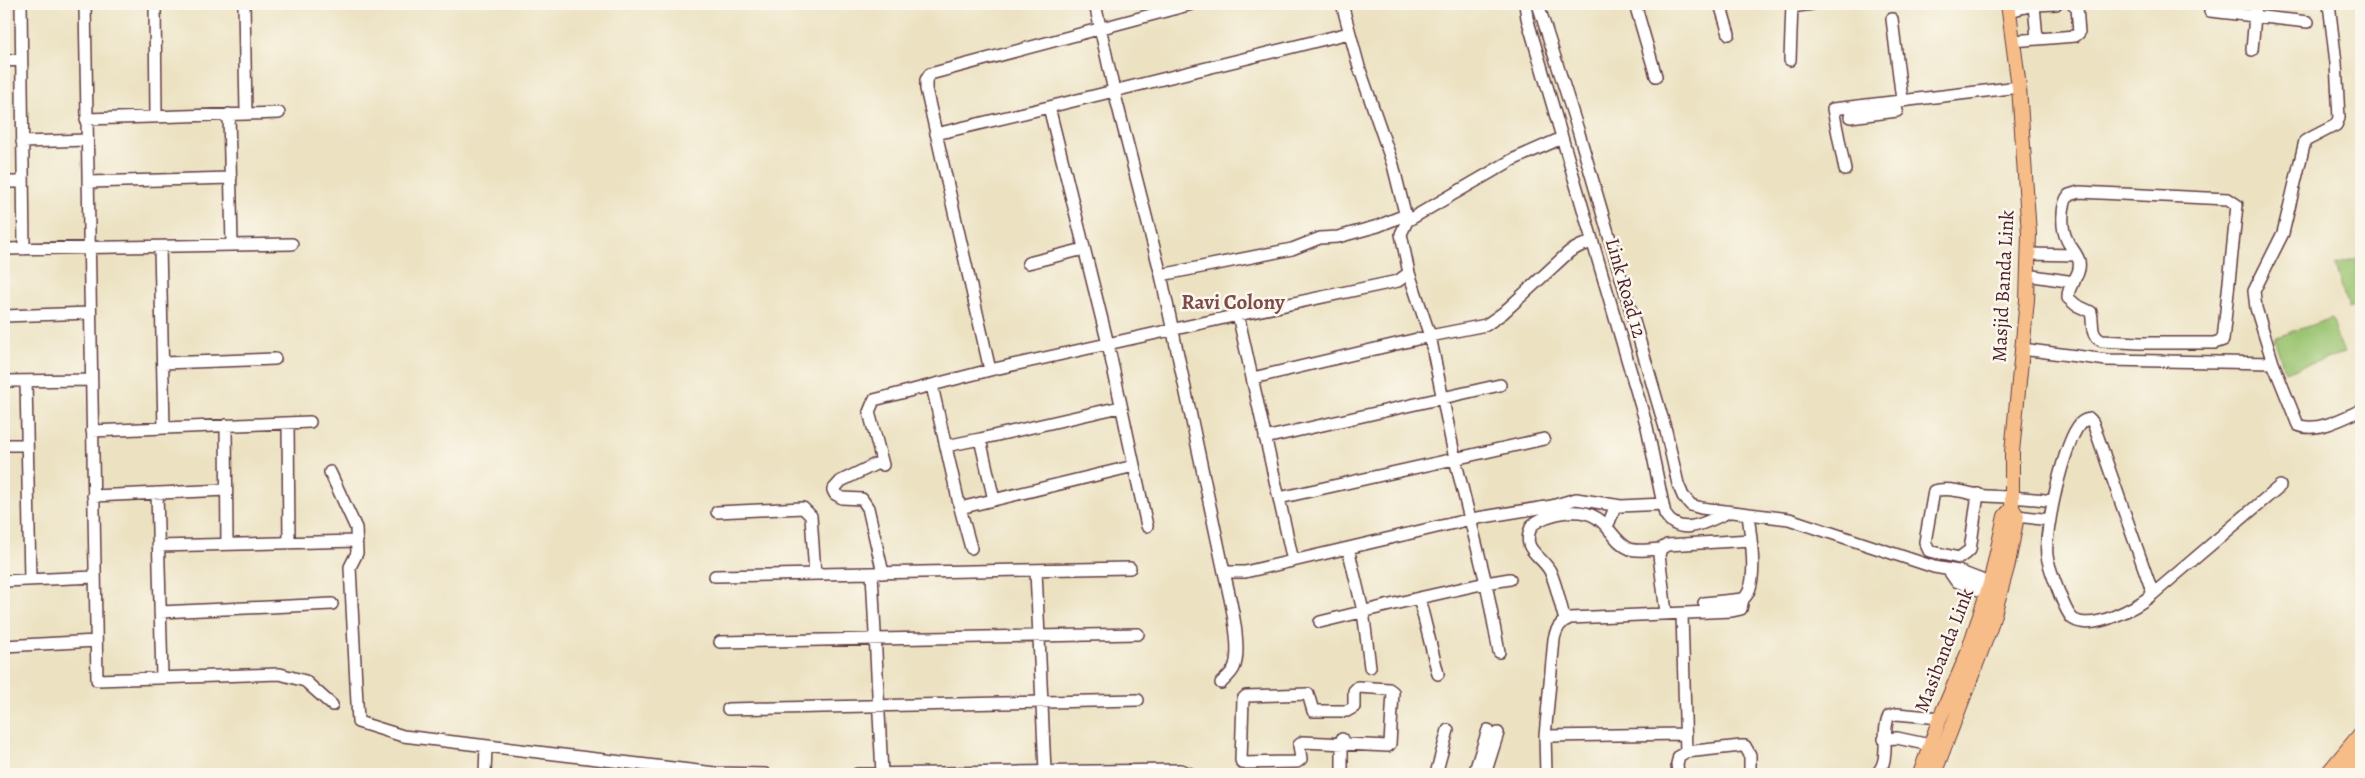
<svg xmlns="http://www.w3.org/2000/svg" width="2365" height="778" font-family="Alegreya,serif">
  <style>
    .green { fill: #9bc572; stroke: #72724e }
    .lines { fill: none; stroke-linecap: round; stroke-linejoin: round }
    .minor-casing { stroke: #623c42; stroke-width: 14 }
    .major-casing { stroke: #623c42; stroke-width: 16 }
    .minor { stroke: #fff; stroke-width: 11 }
    .major { stroke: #f7bd88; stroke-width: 14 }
    .labels { text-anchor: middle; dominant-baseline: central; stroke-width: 5; stroke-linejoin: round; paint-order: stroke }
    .street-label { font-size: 20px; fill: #4a1f2b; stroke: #fbf7ec }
    .neighbourhood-label { font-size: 21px; font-weight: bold; fill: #7d4b4c; stroke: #fbf7ec }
  </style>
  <rect width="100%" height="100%" fill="#fbf7ec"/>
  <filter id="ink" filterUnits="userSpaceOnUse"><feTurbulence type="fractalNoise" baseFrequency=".02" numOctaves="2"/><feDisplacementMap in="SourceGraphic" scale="10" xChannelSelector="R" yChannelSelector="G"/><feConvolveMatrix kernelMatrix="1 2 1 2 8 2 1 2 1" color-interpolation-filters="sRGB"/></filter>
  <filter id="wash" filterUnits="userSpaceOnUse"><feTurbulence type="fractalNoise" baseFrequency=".0096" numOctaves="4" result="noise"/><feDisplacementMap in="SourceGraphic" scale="20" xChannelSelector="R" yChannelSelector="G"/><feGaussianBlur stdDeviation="1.12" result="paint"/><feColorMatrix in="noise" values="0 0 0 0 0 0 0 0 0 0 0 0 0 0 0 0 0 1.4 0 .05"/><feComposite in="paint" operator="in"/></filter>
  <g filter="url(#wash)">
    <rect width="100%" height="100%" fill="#ece2c2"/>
    <path class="green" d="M2361 257V304L2348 308 2335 265Z
      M2332 318 2336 330 2334 331 2344 353 2285 372 2274 338Z"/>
  </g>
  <g filter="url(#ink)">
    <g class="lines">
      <defs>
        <path id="minor" d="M21 4 24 249
          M85 4 97 680 280 674 305 681 332 705
          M155 4 156 116
          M244 4 246 113
          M1095 4 1114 91 1161 275 1224 572H1245L1348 548
          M1342 4 1359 67 1393 165 1407 221 1512 160 1562 138
          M1525 4 1527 18 1647 427 1665 514C1680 539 1708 521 1729 512
          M1538 4 1578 130 1666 431 1678 484 1683 496 1691 505 1701 508 1789 519 1934 567 1958 571 1997 586
          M1635 4 1656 76
          M1720 4 1729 34
          M2329 4 2336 63 2339 118 2336 125 2305 141 2283 233 2254 291 2256 308 2273 363 2298 425C2316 433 2344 418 2361 410
          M2034 5 2037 39
          M1791 7 1812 4
          M2009 11 2034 5 2056 4
          M2210 11 2308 22
          M1892 19 1902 100
          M2013 41 2075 36 2079 33 2077 7 2073 4
          M2252 50 2256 4
          M1790 60 1792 4
          M4 61 21 60
          M229 114 232 245
          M1850 117 1897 111
          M86 119 279 113
          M936 134 1049 107
          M22 142 87 140
          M1845 170 1833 109 2019 87
          M4 182H23
          M88 182 231 178
          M2079 192 2228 199 2237 205 2223 340 2214 343H2140L2102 341C2089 335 2094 324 2091 312L2076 305 2068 298C2067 284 2082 276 2079 261 2077 253 2070 247 2067 240 2061 229 2061 204 2069 195Z
          M160 247 164 428
          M4 249 292 244
          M2028 254 2076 255
          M1028 263 1084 249
          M1409 273 1430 336 1455 459 1486 583 1419 598 1438 674
          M1161 275 1292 249 1320 238 1338 237 1378 226 1405 215
          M2027 275 2074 282
          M1238 315 1293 561
          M4 316 90 313
          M2022 349 2107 360 2273 363
          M163 363 275 359
          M990 370 926 89V80L930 74 1192 4
          M1253 378 1430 336 1486 325 1503 313 1569 252 1580 246 1593 242
          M4 381 91 380
          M26 381 30 580
          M932 386 960 508 971 548
          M288 423 289 542
          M226 425 227 544
          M92 431 310 422
          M1265 438 1500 385
          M4 445H27
          M946 446 980 439
          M882 461 841 481 833 490 835 494 842 498 862 499 868 508 883 573
          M883 465 869 412 874 400 990 370 1238 315 1398 281 1409 273 1401 234 1407 221
          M330 472 356 528 357 553 350 567 358 722 403 736 715 773 765 774
          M157 493 162 677
          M1978 494 1970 550 1959 558 1929 551 1925 542 1934 491C1951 486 1970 495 1987 496 2010 497 2031 498 2053 501
          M93 496 226 490
          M1279 498 1544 439
          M994 500 980 439 1120 407
          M960 508 1134 466
          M717 512 803 508 811 516 815 574
          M2017 516 2050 520
          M1147 526 1108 344 1049 107 1349 33
          M1607 527 1616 505
          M158 546 357 541
          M1036 571 1045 771
          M1949 571 1956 581 1987 593
          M872 573 882 774
          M715 576 1130 568
          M4 581 95 577
          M2153 594 2093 423 2090 419C2086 420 2083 420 2080 424 2064 442 2044 532 2047 556 2049 567 2065 613 2073 619 2093 632 2137 607 2153 594L2280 486
          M1704 603 1743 599C1760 586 1750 534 1748 514
          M160 612 332 604
          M1666 613 1659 555 1661 549 1667 545 1751 540
          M1682 614 1686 752
          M1565 620C1560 604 1557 586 1550 571 1540 553 1520 551 1532 525 1548 513 1579 506 1597 518 1610 526 1615 543 1630 549 1638 552 1652 549 1661 549
          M1320 622 1419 598
          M720 642 1138 634
          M4 646 96 641
          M1499 652 1486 583 1510 579
          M1370 667 1363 611 1348 548 1471 519 1552 506 1576 499 1621 506 1663 504
          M1221 683C1226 678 1232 673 1234 668 1243 648 1229 593 1224 572
          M1358 687 1389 689 1393 692 1390 744 1388 746 1303 742 1299 745 1301 759 1297 762 1242 763 1241 760 1243 699 1246 696 1308 694 1313 711H1347L1354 707V691Z
          M728 709 1138 700
          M1545 736 1686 734
          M1884 739 1897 738 1930 745
          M485 774 486 746
          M857 774 1180 770 1191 774
          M1342 774V739
          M1436 774 1448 730
          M1474 774 1488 730
          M1485 774 1498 733
          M1546 774 1545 736 1554 639C1556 629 1560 622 1570 618L1732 611 1741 609 1743 599
          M1678 774 1677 764 1679 756 1686 752 1741 746H1745L1750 755V774
          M1876 774C1892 761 1880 733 1889 716L1897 714 1940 718"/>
        <path id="major" d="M1920 774 1940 718 1967 655 1990 584 2005 516 2012 508V452L2027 300 2029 234 2019 87 2008 4
          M1934 774 1990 628 2008 564 2017 516 2012 508
          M2327 774 2361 733
          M2344 774 2361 753"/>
      </defs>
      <use href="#minor" class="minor-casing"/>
      <use href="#major" class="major-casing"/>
      <use href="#minor" class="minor"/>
      <use href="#major" class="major"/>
    </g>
  </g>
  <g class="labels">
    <g class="street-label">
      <text transform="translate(2003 286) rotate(-87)">Masjid Banda Link</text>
      <text transform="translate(1626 288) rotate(74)">Link Road 12</text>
      <text transform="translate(1944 650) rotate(-69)">Masibanda Link</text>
    </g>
    <g class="neighbourhood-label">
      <text x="1233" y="302">Ravi Colony</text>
    </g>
  </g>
  <rect width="2365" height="778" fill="none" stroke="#fbf7ec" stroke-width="20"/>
</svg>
